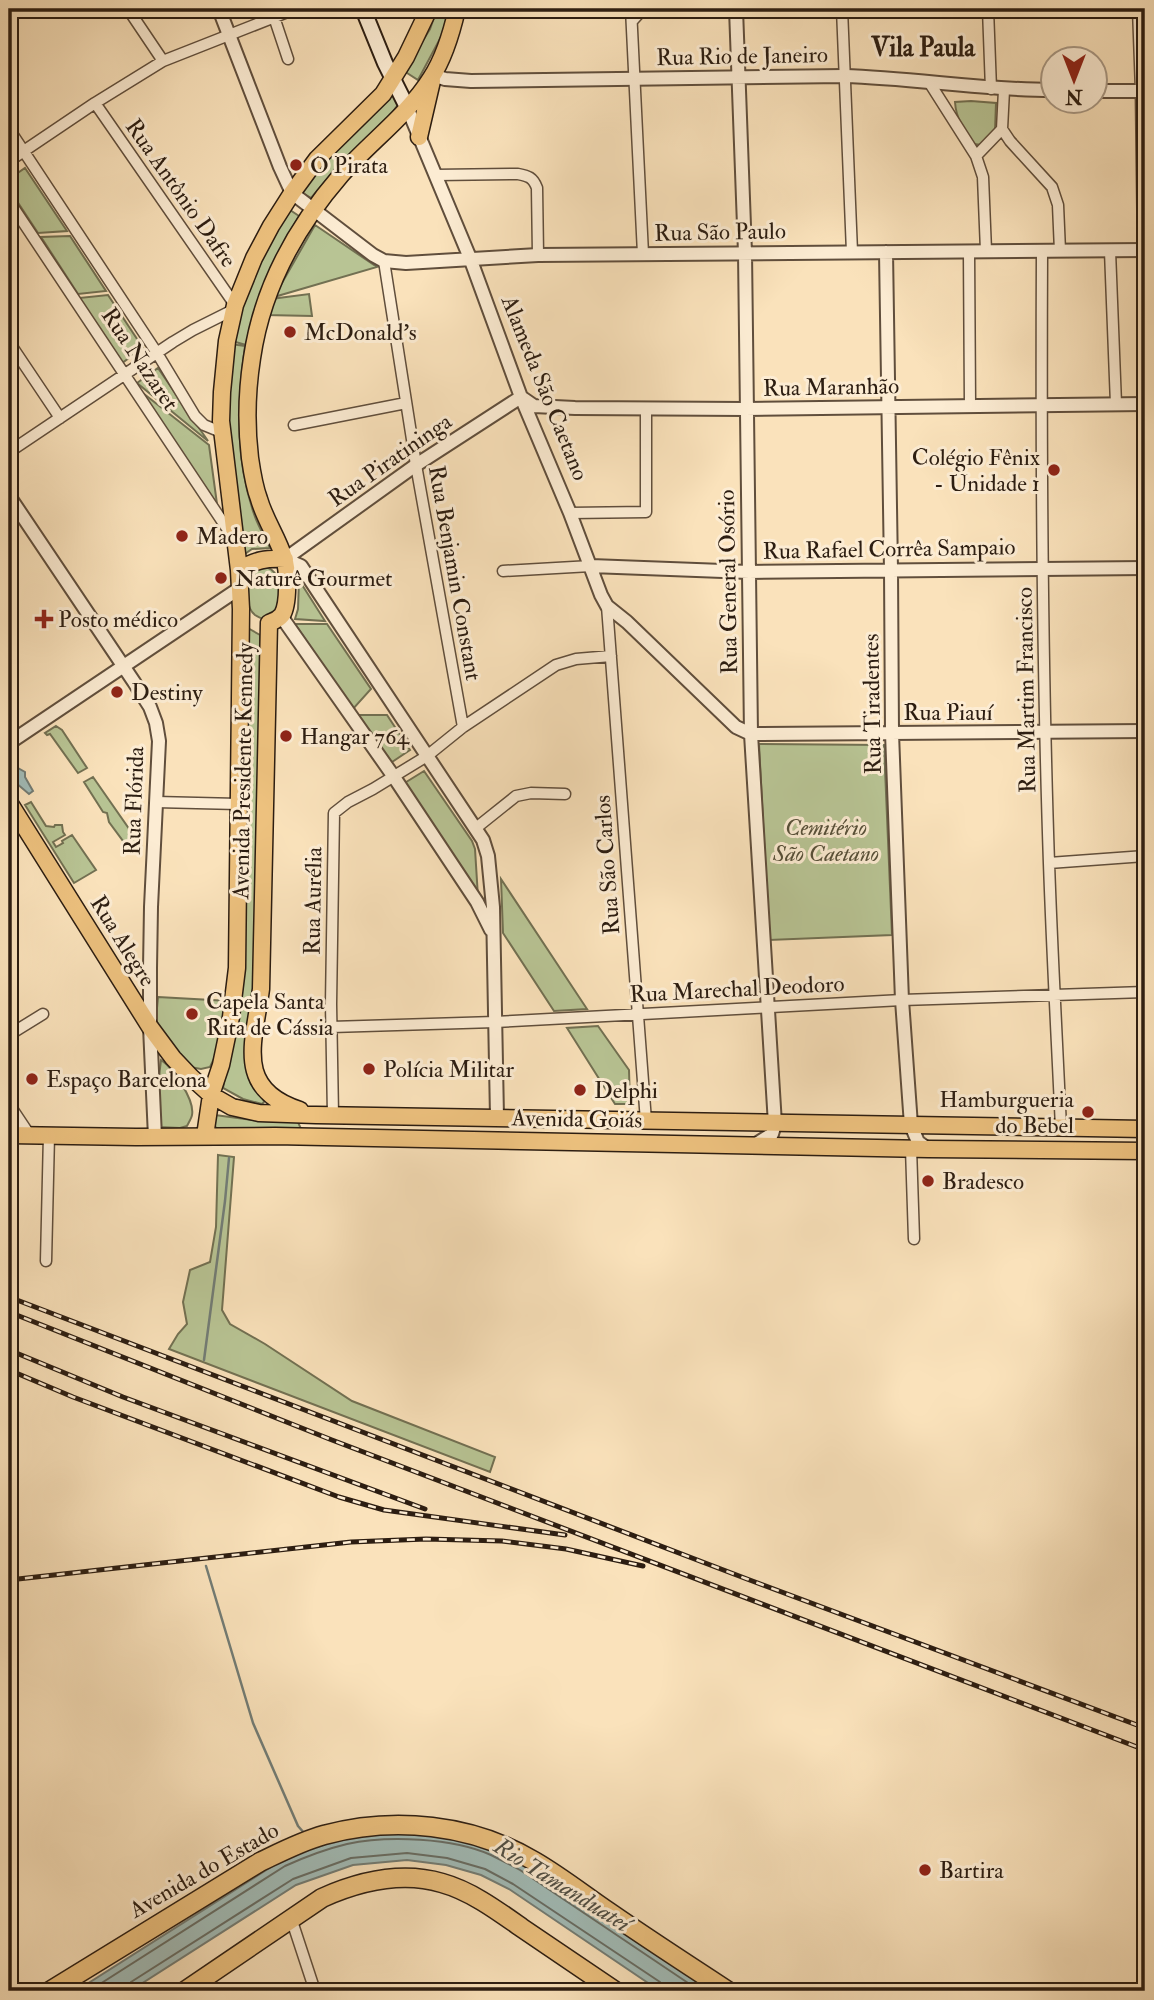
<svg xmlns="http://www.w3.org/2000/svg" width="1154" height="2000" font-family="'IM FELL Double Pica',serif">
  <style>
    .green { fill: #b8c494; stroke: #727052; stroke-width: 2 }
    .water { fill: #a1bcb8; stroke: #727c75; stroke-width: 2 }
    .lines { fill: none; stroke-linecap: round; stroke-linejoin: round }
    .shore { stroke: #666c64; stroke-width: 2 }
    .stream { stroke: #727c75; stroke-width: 2.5 }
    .minor-casing { stroke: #604e3c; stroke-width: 13 }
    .tertiary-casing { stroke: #604e3c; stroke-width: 16 }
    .secondary-casing { stroke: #2c1d11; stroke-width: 18 }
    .primary-casing { stroke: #2c1d11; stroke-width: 19 }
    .trunk-casing { stroke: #2c1d11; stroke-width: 21 }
    .minor { stroke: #fcecd3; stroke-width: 10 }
    .tertiary { stroke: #fcecd3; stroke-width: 12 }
    .secondary { stroke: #fcecd3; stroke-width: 14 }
    .primary { stroke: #edc17e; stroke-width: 16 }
    .trunk { stroke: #edc17e; stroke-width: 18 }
    .rail-casing { stroke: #2c1d11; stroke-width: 5 }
    .rail { stroke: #fcecd3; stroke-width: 2.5; stroke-dasharray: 8; stroke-linecap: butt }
    .poi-dot { fill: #8f2418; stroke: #fcecd3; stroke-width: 2.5 }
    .labels { text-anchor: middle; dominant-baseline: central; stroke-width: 6; stroke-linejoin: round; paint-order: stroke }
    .street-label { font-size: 23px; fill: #2c1d11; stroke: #fcecd3 }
    .poi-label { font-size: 23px; fill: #2c1d11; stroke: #fcecd3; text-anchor: start }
    .park-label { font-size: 23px; font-style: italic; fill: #564f38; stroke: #fcecd3 }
    .water-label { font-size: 24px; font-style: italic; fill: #4f4d43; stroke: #fcecd3 }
    .quarter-label { font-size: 26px; font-weight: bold; fill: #2c1d11; stroke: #fcecd3 }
  </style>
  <rect width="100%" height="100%" fill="#fae2bb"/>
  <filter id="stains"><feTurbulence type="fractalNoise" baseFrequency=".00286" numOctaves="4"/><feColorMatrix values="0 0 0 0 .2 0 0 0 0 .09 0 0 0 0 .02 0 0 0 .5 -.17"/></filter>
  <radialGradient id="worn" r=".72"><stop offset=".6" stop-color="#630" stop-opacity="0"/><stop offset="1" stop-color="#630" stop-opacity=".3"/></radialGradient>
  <path class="green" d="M437 9H449L442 35 418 80 404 71 430 29Z
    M390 91 399 103 390 116 335 170 311 198 299 191 322 163Z
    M971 101 996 103 995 131 982 145 974 144C964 130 956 119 955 102Z
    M25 168 67 231 38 233 9 189V179Z
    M287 208 299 216C275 259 256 296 246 345L232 341 239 311 260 254Z
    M315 225 377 267 274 297Z
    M70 236 106 291 78 294 41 237Z
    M309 294 312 316 266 315 271 299Z
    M108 295 143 348 122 363 79 298Z
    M231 344 245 346C237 403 235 459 254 514 258 526 265 537 270 548L252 549 242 556 225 433Z
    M158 368 208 441 137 383Z
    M139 390 209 445 217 504Z
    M262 567C291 566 282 634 255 615 246 608 245 587 250 578 252 572 257 569 262 567Z
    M299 580 325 621 295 619 298 609Z
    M295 624H327L371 689 353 709Z
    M246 627 260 635 259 812 254 988 247 1064 251 1084 263 1097 264 1102 262 1104 243 1099 223 1088 239 991Z
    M356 715H387L410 750 389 764Z
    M56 726 62 730 87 768 78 773 50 734 47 735 45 733Z
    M759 744 884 745 892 935 769 940Z
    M424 771 472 841 475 849 478 897 403 784Z
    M93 777 141 846 129 849 109 822 107 813 103 812 84 782Z
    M31 802 46 826 54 827 55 825H62L63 832 65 835 53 842 56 847 63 843 62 841 72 835 96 870 74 883 25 805Z
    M501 879 587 1009 554 1011 503 933Z
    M158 997 229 1001 220 1046 210 1067 201 1069 190 1067 160 1030 156 1019Z
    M598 1026 629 1070 630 1104H615L567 1028Z
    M161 1060C173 1068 195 1100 192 1115 192 1117 188 1124 187 1126L180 1128 158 1127 156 1102Z
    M215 1115 259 1121 298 1122 301 1129H217L213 1123Z
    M218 1155 234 1157 222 1310 230 1324 265 1344 352 1401 495 1457 490 1472 169 1349 178 1334 187 1324 183 1302 190 1270 210 1262 216 1227Z"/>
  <path class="water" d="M14 761 18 768 25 772V777L33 791 29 794 16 783 14 773 9 768V765Z
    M407 1831 452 1836 492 1848 524 1864 713 1991H660L509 1889 481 1875 446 1865 407 1860 353 1865 296 1885 130 1991H76L282 1860 310 1848 347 1837Z"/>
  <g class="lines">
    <path class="shore" d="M89 1991 285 1866C305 1857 326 1849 347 1844 388 1835 453 1838 491 1855 501 1860 511 1865 520 1870L700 1991
      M127 1991 128 1986 131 1982 293 1879 351 1858 407 1853 447 1858 485 1869 513 1884 660 1982 663 1991"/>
    <path class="stream" d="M204 1360 225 1201 229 1158
      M206 1566 253 1723 298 1826 305 1834"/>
    <defs>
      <path id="minor" d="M128 9 163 61
        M631 9 643 254
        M842 9 852 252
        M988 9 991 89
        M1138 9 1141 91 1143 250
        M274 17 288 59
        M632 21 643 9
        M929 82 976 156 983 177 986 251
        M1004 90 1002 129 1010 141 1052 187 1058 205 1060 251
        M95 103 235 305
        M9 129 157 353 195 416 204 425 221 432
        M976 156 1002 129
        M9 161 95 103 163 61 295 9
        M436 175 518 174C528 176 533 177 537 188L538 255
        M9 201 232 536
        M1110 251 1116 404
        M969 252 970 405
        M1042 252C1041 455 1042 659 1049 863 1052 951 1057 1040 1061 1128
        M384 261 416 465 463 727
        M9 342 60 418
        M294 425 406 403
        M9 452 173 342 193 330 233 310
        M570 513 646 512V408
        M503 571 591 566
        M607 606 646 1121
        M156 802 238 804
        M476 828 516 796 531 793 565 794
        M1049 863 1145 856
        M331 1027 495 1022 902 1000 1145 992
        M9 1035 43 1014
        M9 1104 29 1134
        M333 1115 331 1004 334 813 348 802 373 789 427 756 463 727 556 665 576 659 611 656
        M911 1148 914 1239
        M46 1261 49 1135
        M291 1918 315 1991
        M362 1991 385 1990 408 1991"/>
      <path id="tertiary" d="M219 9 280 167 292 193 373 255 384 261 406 263 538 255 1145 250
        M736 9 745 253 751 734 775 1124 772 1134 756 1144
        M433 75 445 79 471 81 844 76C914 78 982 90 1052 90
        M1094 91H1145
        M407 107 470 258 521 397 570 513 601 595 607 606 627 622 736 727 751 734 1145 731
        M886 252 891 570 892 733 902 1000 911 1125 918 1142 928 1149
        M521 397 534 406 575 408 746 409 1145 404
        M9 496 134 682 150 707 156 723 159 741 151 907 150 968V1027L155 1137
        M285 559 301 566 483 840 488 856 493 907 497 1117
        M285 559 416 465 521 397
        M591 566 749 572 1145 568
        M281 616 394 777 477 902 491 930
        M9 743 240 588"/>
      <path id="secondary" d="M363 9 385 63 407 107"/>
      <path id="primary" d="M419 137 432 81
        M239 570C255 560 266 558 285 559
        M269 623C274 621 278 620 282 615 289 604 288 570 284 558 278 538 265 520 259 499 254 486 252 472 250 458 246 425 247 390 252 358 262 289 296 227 341 175 370 142 408 115 431 78 444 58 452 31 457 9
        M269 623 261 989C254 1042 234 1089 300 1110
        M9 802 150 1027 173 1058 191 1077 211 1095 232 1107 259 1113 316 1115 1145 1129
        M9 1135 136 1137 275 1136 928 1149 1145 1151
        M205 1136 211 1095 221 1065 231 1017 237 968 241 609 239 570 221 421 222 392 227 341 235 305 254 258 271 226 292 193 317 159 383 94 406 57 429 9"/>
      <path id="trunk" d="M50 1991 260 1862C281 1852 302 1841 324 1835 394 1816 472 1824 534 1861 560 1876 584 1895 609 1912 648 1939 688 1965 728 1991
        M185 1991 322 1898C360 1881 401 1871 442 1883 471 1891 498 1911 522 1928 553 1949 584 1970 615 1991"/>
    </defs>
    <use href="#minor" class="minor-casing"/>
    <use href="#tertiary" class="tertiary-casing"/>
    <use href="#secondary" class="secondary-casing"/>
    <use href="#primary" class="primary-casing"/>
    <use href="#trunk" class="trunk-casing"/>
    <use href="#minor" class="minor"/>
    <use href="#tertiary" class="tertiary"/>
    <use href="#secondary" class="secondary"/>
    <use href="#primary" class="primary"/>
    <use href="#trunk" class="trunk"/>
    <defs>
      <path id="rail" d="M9 1297 747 1579 1145 1728
        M9 1312 332 1440 1145 1750
        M9 1350 123 1397 425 1509
        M9 1370 73 1397 339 1497 384 1510 565 1535
        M9 1580 351 1542 426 1539 502 1541 566 1549 643 1566"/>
    </defs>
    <use href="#rail" class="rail-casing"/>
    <use href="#rail" class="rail"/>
  </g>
  <g class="poi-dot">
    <circle cx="296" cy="165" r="7"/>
    <circle cx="290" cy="332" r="7"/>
    <circle cx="1054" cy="470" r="7"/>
    <circle cx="182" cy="536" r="7"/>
    <circle cx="221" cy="578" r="7"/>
    <path d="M40.5 608.5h7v7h7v7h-7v7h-7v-7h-7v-7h7z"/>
    <circle cx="117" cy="692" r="7"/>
    <circle cx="286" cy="736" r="7"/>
    <circle cx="192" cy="1014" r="7"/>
    <circle cx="369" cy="1069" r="7"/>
    <circle cx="32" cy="1079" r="7"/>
    <circle cx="580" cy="1090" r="7"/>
    <circle cx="1088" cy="1112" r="7"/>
    <circle cx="928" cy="1181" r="7"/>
    <circle cx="925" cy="1870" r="7"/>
  </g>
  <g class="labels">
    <g class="street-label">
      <text transform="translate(742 56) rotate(-1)">Rua Rio de Janeiro</text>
      <text transform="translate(181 193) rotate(55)">Rua Antônio Dafre</text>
      <text transform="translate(720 232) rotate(-1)">Rua São Paulo</text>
      <text transform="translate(140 359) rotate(56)">Rua Nazaret</text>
      <text transform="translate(831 387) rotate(-1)">Rua Maranhão</text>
      <text transform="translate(545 388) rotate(68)">Alameda São Caetano</text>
      <text transform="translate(390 460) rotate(-35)">Rua Piratininga</text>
      <text transform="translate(889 549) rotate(-1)">Rua Rafael Corrêa Sampaio</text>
      <text transform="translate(455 573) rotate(80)">Rua Benjamin Constant</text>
      <text transform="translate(728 582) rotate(-91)">Rua General Osório</text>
      <text transform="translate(1026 690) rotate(-91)">Rua Martim Francisco</text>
      <text transform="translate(872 704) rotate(-91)">Rua Tiradentes</text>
      <text x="948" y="712">Rua Piauí</text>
      <text transform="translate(243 771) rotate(-89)">Avenida Presidente Kennedy</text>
      <text transform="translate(134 801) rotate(-88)">Rua Flórida</text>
      <text transform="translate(607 865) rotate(-94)">Rua São Carlos</text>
      <text transform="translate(313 901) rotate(-89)">Rua Aurélia</text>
      <text transform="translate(123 941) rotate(58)">Rua Alegre</text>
      <text transform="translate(737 989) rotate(-3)">Rua Marechal Deodoro</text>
      <text transform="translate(577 1119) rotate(1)">Avenida Goiás</text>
      <text transform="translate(204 1870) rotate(-30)">Avenida do Estado</text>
    </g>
    <g class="poi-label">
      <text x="310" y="165">O Pirata</text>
      <text x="304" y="332">McDonald's</text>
      <text x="1040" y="457" text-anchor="end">Colégio Fênix<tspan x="1040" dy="26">- Unidade 1</tspan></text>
      <text x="196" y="536">Madero</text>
      <text x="235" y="578">Naturê Gourmet</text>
      <text x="58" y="619">Posto médico</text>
      <text x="131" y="692">Destiny</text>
      <text x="300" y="736">Hangar 764</text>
      <text x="206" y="1001">Capela Santa<tspan x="206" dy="26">Rita de Cássia</tspan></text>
      <text x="383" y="1069">Polícia Militar</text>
      <text x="46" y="1079">Espaço Barcelona</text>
      <text x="594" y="1090">Delphi</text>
      <text x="1074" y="1099" text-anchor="end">Hamburgueria<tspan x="1074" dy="26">do Bebel</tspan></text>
      <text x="942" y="1181">Bradesco</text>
      <text x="939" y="1870">Bartira</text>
    </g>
    <g class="park-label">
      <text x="826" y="827">Cemitério<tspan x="826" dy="26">São Caetano</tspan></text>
    </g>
    <g class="water-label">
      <text transform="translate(562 1885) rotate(32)">Rio Tamanduateí</text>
    </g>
    <g class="quarter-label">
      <text x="923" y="48">Vila Paula</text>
    </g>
  </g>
  <rect width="1154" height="2000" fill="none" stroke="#fae2bb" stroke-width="35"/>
  <rect x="10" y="10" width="1133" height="1979" fill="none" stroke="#2c1d11" stroke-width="3.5"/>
  <rect x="18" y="18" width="1119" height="1965" fill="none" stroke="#2c1d11" stroke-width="2"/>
  <g transform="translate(1074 80) rotate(180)"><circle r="33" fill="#fcecd3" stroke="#a99985" stroke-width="2"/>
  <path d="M0-5L12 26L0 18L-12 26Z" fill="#8f2418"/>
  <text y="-10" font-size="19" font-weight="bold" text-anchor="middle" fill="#2c1d11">N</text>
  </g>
  <rect width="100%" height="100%" filter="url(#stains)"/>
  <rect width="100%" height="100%" fill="url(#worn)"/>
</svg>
